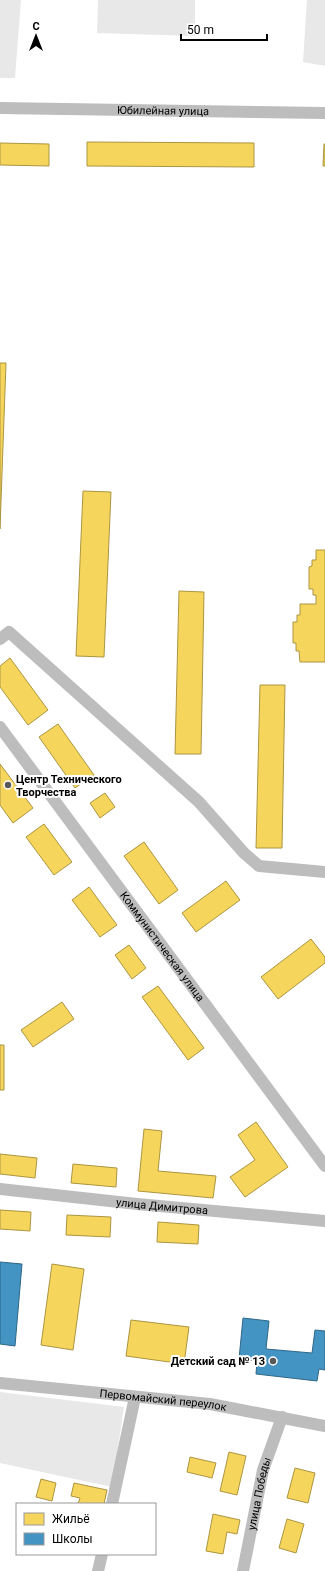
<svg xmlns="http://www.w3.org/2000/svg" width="325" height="1571" font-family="Roboto,sans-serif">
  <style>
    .green { fill: #e8e8e8 }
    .homes { fill: #f6d55c; stroke: #ac9540 }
    .schools { fill: #4393c3; stroke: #2f6788 }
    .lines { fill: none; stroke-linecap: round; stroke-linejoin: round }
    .minor { stroke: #bdbdbd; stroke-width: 12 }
    .poi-dot { fill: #595959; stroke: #fff; stroke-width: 1.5 }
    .labels { text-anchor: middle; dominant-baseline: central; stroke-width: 4; stroke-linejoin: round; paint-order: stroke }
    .street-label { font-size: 11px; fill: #000; stroke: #fff }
    .poi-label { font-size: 11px; font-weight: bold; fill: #000; stroke: #fff; text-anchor: start }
  </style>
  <rect width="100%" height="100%" fill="#fff"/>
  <path class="green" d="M0 0H21L15 78H0Z
    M98 0H195V36L97 33Z
    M307 0H325V66L303 62Z
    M0 1392 124 1407 112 1487 0 1463Z"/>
  <path class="homes" d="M87 142 254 143V167L87 166Z
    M0 143 49 144V166L0 165Z
    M324 144H325V166H323Z
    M0 363H6L0 529Z
    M83 491 111 492 104 657 76 656Z
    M316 550H325V662H300L299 651H296V643H293V622H297V615H300V604H316V595H313V589H309V567L312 566V560H316Z
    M179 591 204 592 201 754H175Z
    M10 658 48 710 28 725 0 687V666Z
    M260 685H285L282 848H256Z
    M58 724 94 775 75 788 39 737Z
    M0 764 33 808 13 823 0 805Z
    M105 793 115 807 100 818 90 803Z
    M44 824 72 862 54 875 26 837Z
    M144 842 178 890 159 904 124 856Z
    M226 881 240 900 196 932 182 913Z
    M89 887 117 925 100 937 72 900Z
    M311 939 325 957V963L278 999 261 977Z
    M129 945 146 968 132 979 115 955Z
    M158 986 204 1048 188 1060 142 997Z
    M62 1002 74 1019 33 1047 21 1030Z
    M0 1045H4V1090H0Z
    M256 1122 288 1167 245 1197 230 1177 255 1160 238 1135Z
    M144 1129 162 1131 158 1171 216 1176 213 1198 138 1191Z
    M0 1154 37 1158 35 1178 0 1174Z
    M73 1164 117 1168 116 1187 71 1183Z
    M0 1210 31 1212 30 1231 0 1229Z
    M67 1215 111 1217 110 1237 66 1235Z
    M158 1222 199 1225 198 1244 157 1242Z
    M52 1264 84 1269 73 1350 41 1345Z
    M131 1320 189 1327 184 1364 126 1356Z
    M229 1452 246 1456 237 1495 220 1491Z
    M190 1457 216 1463 212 1478 187 1472Z
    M295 1468 315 1473 308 1503 287 1498Z
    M41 1479 56 1483 52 1501 36 1497Z
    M74 1483 107 1490 104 1504H78L80 1498 71 1496Z
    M213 1514 240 1520 237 1534 227 1532 223 1554 206 1551Z
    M287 1519 304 1524 296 1553 279 1548Z"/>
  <path class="schools" d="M0 1262 22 1264 15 1346 0 1344Z
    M243 1318 269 1321 266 1349 312 1353 315 1330 325 1331V1370L319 1369 317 1381 256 1374 257 1361 239 1359Z"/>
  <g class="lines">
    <g class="minor">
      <path id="s1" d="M0 108 325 113"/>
      <path d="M0 639 9 632 199 802 244 853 259 866 325 872"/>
      <path id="s2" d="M0 727 325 1166"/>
      <path id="s3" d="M0 1189 137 1204 325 1221"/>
      <path id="s4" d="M0 1383 210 1404 325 1426"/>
      <path d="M112 1504 135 1397"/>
      <path d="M98 1571 102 1554"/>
      <path id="s5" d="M243 1571 263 1470 282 1417"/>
    </g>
  </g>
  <g class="poi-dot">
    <circle cx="8" cy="785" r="4"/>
    <circle cx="273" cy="1361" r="4"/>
  </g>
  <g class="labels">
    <g class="street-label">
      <text stroke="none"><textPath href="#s1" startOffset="163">Юбилейная улица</textPath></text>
      <text stroke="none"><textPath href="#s2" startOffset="273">Коммунистическая улица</textPath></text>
      <text stroke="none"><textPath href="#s3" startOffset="163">улица Димитрова</textPath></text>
      <text stroke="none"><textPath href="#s4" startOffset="164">Первомайский переулок</textPath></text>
      <text stroke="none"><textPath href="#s5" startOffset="79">улица Победы</textPath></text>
    </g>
    <g class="poi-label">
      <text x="16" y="779">Центр Технического<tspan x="16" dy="13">Творчества</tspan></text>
      <text x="265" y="1361" text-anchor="end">Детский сад № 13</text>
    </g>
  </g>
  <rect x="16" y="1503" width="140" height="52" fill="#ffffff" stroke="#999999"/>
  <rect x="24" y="1513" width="20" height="12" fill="#f6d55c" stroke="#999999"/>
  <text x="52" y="1523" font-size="12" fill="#000000">Жильё</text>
  <rect x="24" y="1533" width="20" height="12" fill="#4393c3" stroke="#999999"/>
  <text x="52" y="1543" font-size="12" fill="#000000">Школы</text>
  <g transform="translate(36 36)" stroke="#ffffff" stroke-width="3" paint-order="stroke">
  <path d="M0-3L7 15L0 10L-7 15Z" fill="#000000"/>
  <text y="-6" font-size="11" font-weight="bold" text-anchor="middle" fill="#000000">С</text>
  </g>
  <path d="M181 34v6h86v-6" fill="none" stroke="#000000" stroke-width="2"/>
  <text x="187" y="34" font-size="12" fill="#000000" stroke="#ffffff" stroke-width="3" paint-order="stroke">50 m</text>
</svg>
